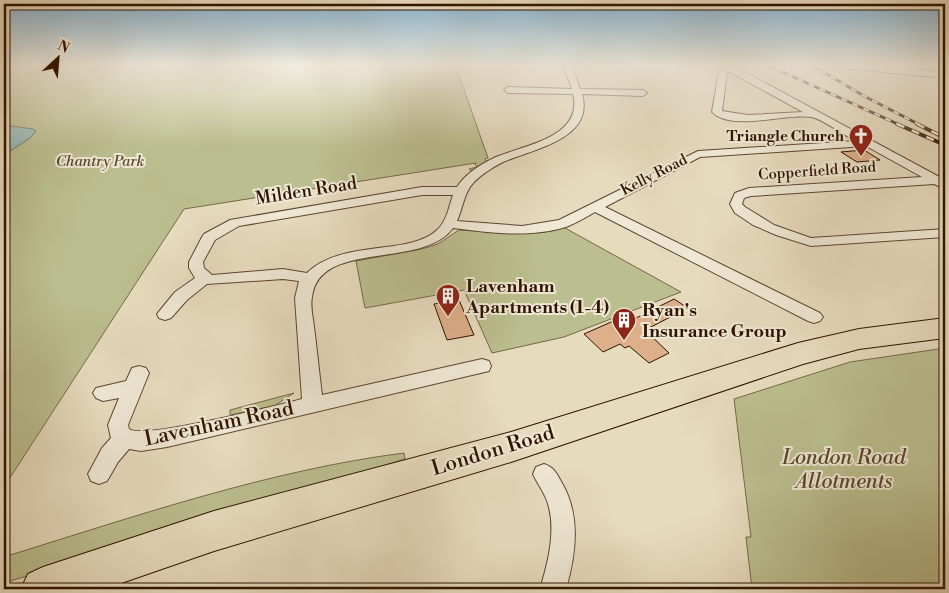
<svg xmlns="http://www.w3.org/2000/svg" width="949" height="593" font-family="'Libre Bodoni',serif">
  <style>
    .green { fill: #bbbe8e; stroke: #766847 }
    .water { fill: #99b9b9; stroke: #6f776f }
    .building { fill: #ddaf8a; stroke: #301300 }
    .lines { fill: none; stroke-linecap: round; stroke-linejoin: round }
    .minor-casing { stroke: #5e4530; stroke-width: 2 }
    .tertiary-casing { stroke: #5e4530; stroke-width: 2 }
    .primary-casing { stroke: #301300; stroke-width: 2 }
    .minor { fill: #efe8d5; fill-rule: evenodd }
    .tertiary { fill: #efe8d5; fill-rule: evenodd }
    .primary { fill: #e7dbbe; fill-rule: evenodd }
    .rail-far1-casing { stroke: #301300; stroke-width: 3 }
    .rail-casing { stroke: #301300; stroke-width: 4 }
    .rail-far1 { stroke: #efe8d5; stroke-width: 2; stroke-dasharray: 6; stroke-linecap: butt }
    .rail { stroke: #efe8d5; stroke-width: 2.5; stroke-dasharray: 8; stroke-linecap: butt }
    .labels { text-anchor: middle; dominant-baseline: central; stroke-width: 4; stroke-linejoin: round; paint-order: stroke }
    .far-poi-label { font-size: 15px; font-weight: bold; fill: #301300; stroke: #efe8d5; text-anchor: end }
    .far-park-label { font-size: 15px; font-style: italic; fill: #5a462b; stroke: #efe8d5 }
    .far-street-label { font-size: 15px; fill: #301300; stroke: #efe8d5 }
    .street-label { font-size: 18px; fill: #301300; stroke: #efe8d5 }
    .poi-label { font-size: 18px; font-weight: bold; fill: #301300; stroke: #efe8d5; text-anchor: start }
    .near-street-label { font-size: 21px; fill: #301300; stroke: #efe8d5 }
    .near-park-label { font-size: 21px; font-style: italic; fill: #5a462b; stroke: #efe8d5 }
  </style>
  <rect width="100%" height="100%" fill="#e7dbbe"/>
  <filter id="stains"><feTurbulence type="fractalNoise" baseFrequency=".004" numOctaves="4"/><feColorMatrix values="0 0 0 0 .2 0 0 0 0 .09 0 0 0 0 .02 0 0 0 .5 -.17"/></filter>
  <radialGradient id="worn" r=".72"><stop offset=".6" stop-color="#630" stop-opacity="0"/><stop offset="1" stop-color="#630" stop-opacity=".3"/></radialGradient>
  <path class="green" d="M4 64H455L488 158 485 159 487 162 472 172 469 169 477 167 475 164 476 163 184 209 4 487Z
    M565 228 681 292 564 337 492 353 464 290 365 308 356 261 422 249 438 244 459 230 522 233 545 232Z
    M945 348V589H752L746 537H751L734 399 850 362Z
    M294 393 274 406 230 415V410Z
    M404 453 405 459 4 583V557C133 517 270 470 404 453Z"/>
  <path class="water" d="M4 125 33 129 36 131 30 138 4 155Z"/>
  <path class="building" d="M864 150 880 160 857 162 841 152Z
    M674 299 688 308 645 330 669 353 649 363 629 346 625 348 620 344 603 352 584 334 620 318 626 323Z
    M459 300 474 335 447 340 434 304Z"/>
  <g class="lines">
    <defs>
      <path id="minor" d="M563 64H571L580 89 643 90 647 93 643 96 582 94C595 139 533 149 503 162 493 167 482 174 474 182 464 192 463 208 457 221L522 226 559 220 698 151 855 141C845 135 820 118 811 117 785 113 732 132 712 112L719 71 726 68 722 64H730L945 180V189L934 184 751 196 744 198 742 204 745 207 774 225 811 238 945 229V237L811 246 776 235 753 225 735 213 730 204 735 193 749 188 922 177 866 146 700 157 605 207 820 313 823 317 820 321 814 323 808 321 595 212C586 217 576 223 566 227 529 238 491 233 453 228 423 270 319 239 312 297 310 306 313 317 314 327 317 349 319 372 322 395L482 359 489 361 491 366 489 371 167 447 141 451 129 449 118 462 107 481 99 484 91 481 88 474 102 448 111 438 108 425 119 398 103 401 96 398 93 393 96 388 126 381 132 368 139 366 146 368 149 373 128 425 129 429C143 440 278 405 302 399L295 298 299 281 283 279 207 284 187 300 171 318 165 320 159 318 157 314 175 292 195 278 189 268V262L202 237 204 234 230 220 422 187H457C466 173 481 164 496 157 525 145 584 137 573 94L508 93 504 90 508 87 572 89ZM727 72H730L803 112 748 115 722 111ZM422 195H453C449 206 447 221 437 230 410 256 341 239 307 273L283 269 212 275 204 268 203 262 215 240 239 226Z
        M544 464C554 467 557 474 562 483 581 516 576 554 566 589H540C548 563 557 528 547 501 544 492 537 483 533 474L536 467Z"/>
      <path id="tertiary" d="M825 64H863L945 72V78L830 67Z"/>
      <path id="primary" d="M945 318V338L859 349 803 364 511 462 214 551 104 589H21L28 574 43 567 214 511 511 432 798 343 859 329Z"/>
    </defs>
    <use href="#minor" class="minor-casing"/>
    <use href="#tertiary" class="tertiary-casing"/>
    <use href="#primary" class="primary-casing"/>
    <use href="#minor" class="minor"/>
    <use href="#tertiary" class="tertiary"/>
    <use href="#primary" class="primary"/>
    <defs>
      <path id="rail-far1" d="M765 64 900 125
        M810 64 864 96 920 125"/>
      <path id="rail" d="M897 124 945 145
        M917 124 945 138"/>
    </defs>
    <use href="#rail-far1" class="rail-far1-casing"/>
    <use href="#rail" class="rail-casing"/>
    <use href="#rail-far1" class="rail-far1"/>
    <use href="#rail" class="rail"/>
  </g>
  <linearGradient id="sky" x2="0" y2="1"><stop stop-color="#88b6d5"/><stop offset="0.44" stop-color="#f4efe2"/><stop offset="1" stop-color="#f4efe2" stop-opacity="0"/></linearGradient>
  <rect width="949" height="147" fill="url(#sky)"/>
  <defs>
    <symbol id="church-pin" viewBox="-11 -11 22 30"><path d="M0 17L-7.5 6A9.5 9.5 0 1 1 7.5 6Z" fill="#8f2418" stroke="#efe8d5"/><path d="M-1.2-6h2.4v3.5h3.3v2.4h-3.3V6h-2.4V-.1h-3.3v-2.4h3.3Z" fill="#fff"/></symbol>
    <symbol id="building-pin" viewBox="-11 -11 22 30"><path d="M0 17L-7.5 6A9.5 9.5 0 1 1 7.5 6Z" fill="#8f2418" stroke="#efe8d5"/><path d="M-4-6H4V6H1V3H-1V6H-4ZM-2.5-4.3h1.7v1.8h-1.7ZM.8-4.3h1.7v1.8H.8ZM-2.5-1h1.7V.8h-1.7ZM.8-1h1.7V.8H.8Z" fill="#fff"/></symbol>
  </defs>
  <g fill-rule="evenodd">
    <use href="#church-pin" x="847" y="122" width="28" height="38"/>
    <use href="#building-pin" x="434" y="282" width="28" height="38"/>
    <use href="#building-pin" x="610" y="306" width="28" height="38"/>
  </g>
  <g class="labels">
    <g class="far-poi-label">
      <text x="844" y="136">Triangle Church</text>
    </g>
    <g class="far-park-label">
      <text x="100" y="161">Chantry Park</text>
    </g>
    <g class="far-street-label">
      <text transform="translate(817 171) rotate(-4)">Copperfield Road</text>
      <text transform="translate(654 175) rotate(-27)">Kelly Road</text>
    </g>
    <g class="street-label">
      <text transform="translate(306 191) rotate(-9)">Milden Road</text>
    </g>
    <g class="poi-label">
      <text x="466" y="286">Lavenham<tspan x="466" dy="21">Apartments (1-4)</tspan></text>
      <text x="642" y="310">Ryan's<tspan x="642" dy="21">Insurance Group</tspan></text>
    </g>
    <g class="near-street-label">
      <text transform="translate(219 424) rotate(-12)">Lavenham Road</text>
      <text transform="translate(493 451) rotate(-17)">London Road</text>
    </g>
    <g class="near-park-label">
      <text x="844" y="458">London Road<tspan x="844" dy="24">Allotments</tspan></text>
    </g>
  </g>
  <rect width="949" height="593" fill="none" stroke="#e7dbbe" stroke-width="20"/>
  <rect x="5" y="5" width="939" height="583" fill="none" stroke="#301300" stroke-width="2.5"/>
  <rect x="10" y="10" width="929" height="573" fill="none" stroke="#301300"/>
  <g transform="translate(58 58) rotate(26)" stroke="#efe8d5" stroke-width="4" paint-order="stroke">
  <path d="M0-4L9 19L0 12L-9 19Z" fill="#301300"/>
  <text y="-8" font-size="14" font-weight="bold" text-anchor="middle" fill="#301300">N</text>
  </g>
  <rect width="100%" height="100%" filter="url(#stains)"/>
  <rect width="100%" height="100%" fill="url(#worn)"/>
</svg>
